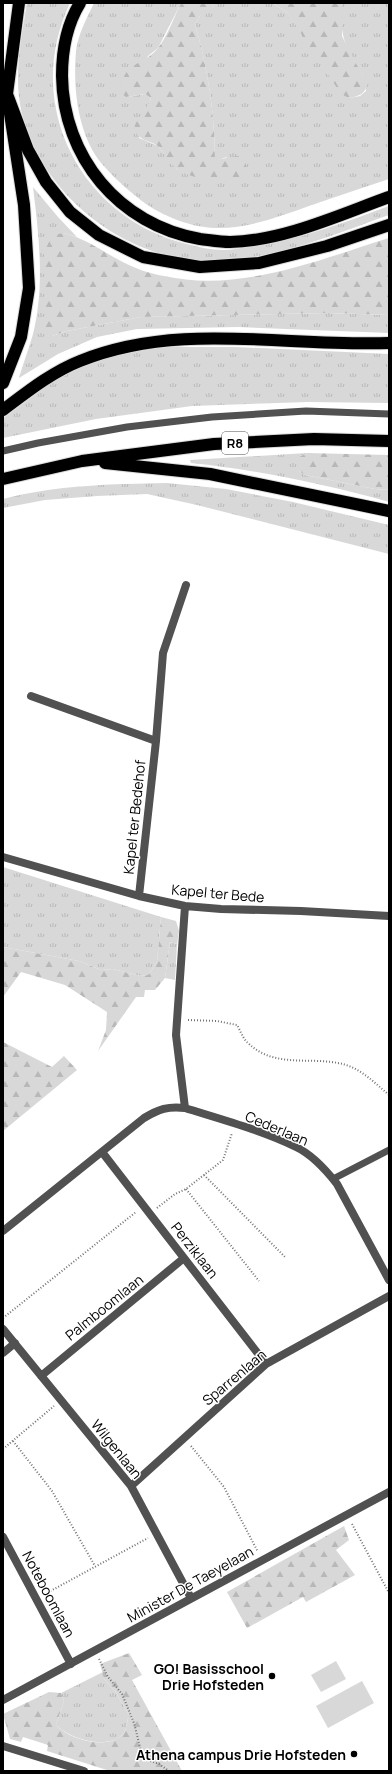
<svg xmlns="http://www.w3.org/2000/svg" width="392" height="1774" font-family="Manrope,sans-serif">
  <style>
    .grass { fill: url(#grass-tufts) }
    .forest { fill: url(#forest-firs) }
    .pitch { fill: #d8d8d8 }
    .lines { fill: none; stroke-linecap: round; stroke-linejoin: round }
    .highway-casing { stroke: #dbdbdb; stroke-width: 14 }
    .path { stroke: #737373; stroke-width: 2; stroke-dasharray: 1 2; stroke-linecap: butt }
    .lane { stroke: #515151; stroke-width: 7 }
    .street { stroke: #515151; stroke-width: 8 }
    .highway { stroke: #000; stroke-width: 12 }
    .poi-dot { fill: #000; stroke: #fff; stroke-width: 1.5 }
    .labels { text-anchor: middle; dominant-baseline: central; stroke-width: 3; stroke-linejoin: round; paint-order: stroke }
    .shield { fill: #fff; stroke: #4c4c4c; stroke-width: 1 }
    .shield-label { font-size: 13px; font-weight: bold; fill: #000 }
    .street-label { font-size: 14px; fill: #000; stroke: #fff }
    .poi-label { font-size: 14px; font-weight: bold; fill: #000; stroke: #fff; text-anchor: end }
  </style>
  <defs>
    <pattern id="grass-tufts" width="24" height="20" patternUnits="userSpaceOnUse"><rect width="24" height="20" fill="#d8d8d8"/><path d="M3 7l-1-3M5 7V3M7 7l1-3M15 17l-1-3M17 17v-4M19 17l1-3" fill="none" stroke="#b8b8b8"/></pattern>
    <pattern id="forest-firs" width="22" height="20" patternUnits="userSpaceOnUse"><rect width="22" height="20" fill="#d8d8d8"/><path d="M5 1l3.5 6h-7zM16 11l3.5 6h-7z" fill="#b8b8b8"/></pattern>
  </defs>
  <rect width="100%" height="100%" fill="#fff"/>
  <path class="grass" d="M27 3H70C22 104 80 218 187 244 199 247 211 250 223 250 231 250 239 248 247 247 296 241 343 223 389 206V215C335 234 279 258 220 261 132 265 44 200 22 114 13 78 21 39 27 3Z
    M94 3H181L158 48 148 56 126 97 145 94 151 98 149 104 143 113 139 138 158 146 177 169 192 176 212 180 227 157 215 161C215 117 208 67 195 25L200 16 212 8 214 3H272L287 12 349 98 360 96 366 91C365 74 363 76 355 63 343 44 339 25 342 3H388L389 179C362 188 335 197 309 206 278 217 247 229 215 228 188 227 157 214 137 197 123 186 109 173 98 159 77 129 73 86 76 51 78 34 87 18 94 3Z
    M33 187 58 217 77 237 64 233 52 336 67 331 141 317 328 313 389 315V333L238 327 137 329 97 337 58 354 19 378C23 363 29 349 33 334 45 286 39 236 33 187Z
    M166 347H235L389 354V403L308 402 192 406 96 419 3 438V418C25 403 46 385 68 371 95 355 136 351 166 347Z
    M307 453 299 457V471L305 475 375 489 389 490V502C324 484 258 470 191 463L190 460Z
    M167 483 226 489 293 502 389 525V554L197 505 147 494 97 496 45 500 3 508V499C56 485 112 484 167 483Z
    M3 867 161 917 157 962 148 975 141 976 113 969 101 970 79 961 3 947Z
    M170 942 177 944 175 980 165 978Z
    M103 1672 104 1679 115 1691 129 1715C127 1720 127 1728 124 1733 109 1751 70 1739 56 1725L64 1701 61 1693Z"/>
  <path class="forest" d="M181 3H214L210 13 200 16 195 25C208 66 215 117 215 160L238 156C247 162 248 166 245 176 241 178 235 181 231 181 215 183 190 178 177 169 169 163 165 154 159 147 151 140 139 142 135 130 132 122 149 108 151 98L145 94 126 97 121 93C121 61 143 67 158 48 168 35 174 17 181 3Z
    M272 3H342V36L355 62 368 83C365 94 360 96 349 98L341 94 287 12Z
    M64 233C88 239 107 255 129 265 139 270 153 274 164 276 240 293 318 260 389 238V315L328 313 141 317 67 331 52 336 46 327 44 253 52 235Z
    M307 453 389 455V490L375 489 305 475 299 471 296 466 299 457Z
    M161 917 176 921 179 931 177 944 170 942 165 978 155 990H145L144 997H136L98 1051 106 1030 107 1012 65 985 21 972 3 997V947L79 961 101 970 113 969 141 976 148 975 157 962Z
    M3 1042 52 1067 64 1056 77 1070 3 1131Z
    M344 1526 349 1540 336 1550 355 1575 306 1602 303 1597 247 1628 227 1592Z
    M129 1653 142 1675 132 1680 182 1771H110L47 1751 48 1745 23 1737 21 1742 10 1739 3 1714 49 1692 61 1693 64 1701 56 1725C70 1740 109 1751 124 1733 127 1728 127 1720 129 1715L115 1691 104 1679 100 1664Z"/>
  <path class="pitch" d="M336 1661 346 1679 321 1692 311 1675Z
    M362 1681 374 1703 328 1728 316 1706Z"/>
  <g class="lines">
    <defs>
      <path id="highway" d="M80 3C67 24 62 51 62 76 63 157 119 225 200 239 209 240 220 242 230 242 283 241 339 215 389 197
        M7 94 28 150 46 182 70 212 99 235 143 257 200 267 259 263 327 246 389 225
        M3 383 21 337 29 288 24 205 7 94 19 3
        M3 410C27 392 52 372 80 361 179 321 285 347 389 343
        M105 463 210 474 389 511
        M3 479 82 461 214 444 314 439 389 441"/>
    </defs>
    <use href="#highway" class="highway-casing"/>
    <path class="path" d="M188 1020 217 1021 237 1025C240 1030 243 1039 248 1043 274 1068 307 1057 338 1063 358 1066 374 1082 389 1095
      M204 1175 285 1257
      M186 1189 259 1281
      M157 1208 175 1194 186 1189 223 1160 232 1133
      M3 1318 136 1212
      M13 1441 52 1491 95 1566
      M191 1446 224 1487 258 1552
      M3 1449 54 1406
      M352 1524 389 1593
      M45 1594 148 1538
      M99 1659 108 1677 122 1694 134 1723 141 1751 145 1759 159 1764 169 1771"/>
    <path class="lane" d="M3 451 38 443 127 427 212 417 306 411 389 414
      M333 1179 389 1150"/>
    <path class="street" d="M31 696 156 741
      M3 857 139 896 185 906 221 909 301 911 389 916
      M139 896 156 741 163 653 186 585
      M185 1108 176 1035 185 906
      M102 1152 266 1364
      M3 1231 144 1118C159 1109 168 1106 185 1108 220 1119 264 1131 296 1147 313 1155 326 1170 337 1184L389 1280
      M3 1329 131 1486 191 1598
      M3 1353 15 1343
      M41 1376 184 1258
      M131 1486 266 1364 389 1296
      M3 1537 71 1664
      M3 1700 389 1492
      M3 1746 84 1771"/>
    <use href="#highway" class="highway"/>
  </g>
  <g class="poi-dot">
    <circle cx="272" cy="1676" r="4"/>
    <circle cx="354" cy="1754" r="4"/>
  </g>
  <g class="labels">
    <rect class="shield" x="222" y="432" width="26" height="22" rx="3"/>
    <g class="shield-label">
      <text x="235" y="443">R8</text>
    </g>
    <g class="street-label">
      <text transform="translate(134 817) rotate(-84)">Kapel ter Bedehof</text>
      <text transform="translate(218 893) rotate(5)">Kapel ter Bede</text>
      <text transform="translate(277 1128) rotate(23)">Cederlaan</text>
      <text transform="translate(195 1250) rotate(52)">Perziklaan</text>
      <text transform="translate(104 1307) rotate(-39)">Palmboomlaan</text>
      <text transform="translate(234 1377) rotate(-40)">Sparrenlaan</text>
      <text transform="translate(117 1449) rotate(51)">Wilgenlaan</text>
      <text transform="translate(190 1584) rotate(-29)">Minister De Taeyelaan</text>
      <text transform="translate(49 1594) rotate(62)">Noteboomlaan</text>
    </g>
    <g class="poi-label">
      <text x="264" y="1668">GO! Basisschool<tspan x="264" dy="16">Drie Hofsteden</tspan></text>
      <text x="346" y="1754">Athena campus Drie Hofsteden</text>
    </g>
  </g>
  <rect width="392" height="1774" fill="none" stroke="#000000" stroke-width="8"/>
</svg>
